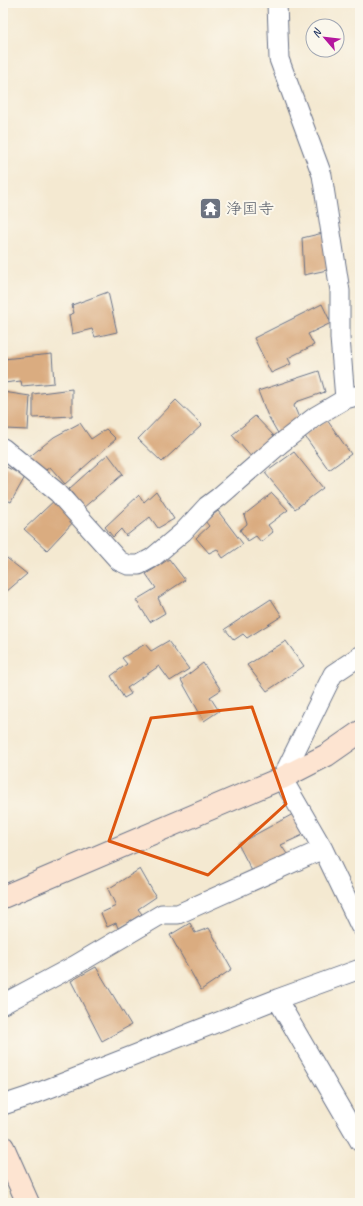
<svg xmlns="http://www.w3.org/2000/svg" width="363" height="1206" font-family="Caveat,'Klee One',sans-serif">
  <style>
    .building { fill: #daac80 }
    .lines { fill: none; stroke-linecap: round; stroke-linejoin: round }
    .street-casing { stroke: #677086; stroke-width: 21 }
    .secondary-casing { stroke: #677086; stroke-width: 24 }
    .street { stroke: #fff; stroke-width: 19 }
    .secondary { stroke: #fde4d1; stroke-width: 22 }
    .marked { fill: none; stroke: #de5710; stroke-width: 3; stroke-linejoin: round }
    .labels { text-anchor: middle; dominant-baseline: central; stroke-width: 4; stroke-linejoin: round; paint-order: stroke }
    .worship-label { font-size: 16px; fill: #5b616d; stroke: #fbf7ec; text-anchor: start }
  </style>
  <rect width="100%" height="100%" fill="#fbf7ec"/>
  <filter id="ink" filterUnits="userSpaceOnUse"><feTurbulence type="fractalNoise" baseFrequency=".025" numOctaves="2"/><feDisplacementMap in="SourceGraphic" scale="8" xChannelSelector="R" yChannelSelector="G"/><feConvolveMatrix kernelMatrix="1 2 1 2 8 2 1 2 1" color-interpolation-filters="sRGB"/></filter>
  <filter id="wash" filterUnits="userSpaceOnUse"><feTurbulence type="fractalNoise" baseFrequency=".012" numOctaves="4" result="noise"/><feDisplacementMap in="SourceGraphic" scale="16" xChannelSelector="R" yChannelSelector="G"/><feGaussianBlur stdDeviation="0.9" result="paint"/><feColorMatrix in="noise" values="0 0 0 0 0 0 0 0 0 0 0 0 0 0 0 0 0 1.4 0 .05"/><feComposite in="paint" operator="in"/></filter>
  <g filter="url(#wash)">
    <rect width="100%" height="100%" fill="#f4e9d1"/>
    <g id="blocks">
      <path class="building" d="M323 233 327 270 304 275 302 238Z
        M108 292 117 332 95 337 92 329 72 334 69 315 74 313 72 305Z
        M322 304 331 323 308 334 314 345 288 358 291 364 271 373 254 338Z
        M52 354 54 383 22 386 21 381 4 383 3 359Z
        M319 371 325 392 296 402 294 406 300 420 279 435 267 414 258 391Z
        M72 389V416L33 418V394Z
        M3 392 30 396 28 430 5 429V423L3 422Z
        M176 400 202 425 162 462 138 439Z
        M255 416 276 438 253 459 232 435Z
        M327 420 351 454 329 470 304 435Z
        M80 423 91 439 106 429 116 439 65 484 50 467 43 472 28 458 54 437Z
        M294 452 323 488 295 509 265 473Z
        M108 454 123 474 83 508 69 489Z
        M3 465 25 477 11 502 3 498Z
        M156 491 174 519 158 528 150 517 126 536 121 529 113 537 105 527 139 495 144 502Z
        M272 493 288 510 268 525 273 532 261 542 256 536 248 541 240 530 247 524 244 515Z
        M57 498 77 518 47 550 24 529Z
        M218 511 243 544 223 558 217 549 209 553 196 538 209 526 205 521Z
        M360 511V519L356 514Z
        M3 555 27 574 6 592 3 589Z
        M169 559 185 580 158 598 165 613 150 622 136 600 156 588 146 574Z
        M271 599 282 616 247 638 243 634 234 640 225 629Z
        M168 641 189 669 170 681 159 666 127 688 131 694 124 698 111 676 127 664 122 658 145 644 151 651Z
        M286 641 304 666 267 691 247 665Z
        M203 663 221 690 210 697 219 711 204 721 181 680Z
        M293 814 305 834 281 845 287 854 252 871 238 844Z
        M140 869 156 897 138 909 142 914 118 928 116 923 107 927 101 913 116 906 108 889Z
        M190 923 195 933 209 928 232 969 201 990 170 935Z
        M96 967 131 1025 102 1041 71 981Z"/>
    </g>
  </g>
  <g filter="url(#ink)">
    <use href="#blocks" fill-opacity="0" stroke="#677086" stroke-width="1"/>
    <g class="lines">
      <defs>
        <path id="street" d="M277 3 279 59 322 175 340 291V338L345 399
          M3 448 58 493 119 561 128 565H139L152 558 183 532 207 506 219 497 280 444 316 416 345 399 360 395
          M360 656 333 674 282 778 323 849 360 926
          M277 999 360 1142
          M3 1004 74 966 162 914H178L323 849
          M3 1105 27 1097 277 999 360 969"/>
        <path id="secondary" d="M3 897 282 778 327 755 360 732
          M3 1147 28 1203"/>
      </defs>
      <use href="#street" class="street-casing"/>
      <use href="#secondary" class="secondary-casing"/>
      <use href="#street" class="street"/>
      <use href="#secondary" class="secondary"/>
    </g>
  </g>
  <path class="marked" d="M252 707 286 804 208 875 109 841 151 718Z"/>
  <defs>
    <symbol id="temple-square" viewBox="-11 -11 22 22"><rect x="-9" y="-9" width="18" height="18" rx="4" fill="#6b7280" stroke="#fbf7ec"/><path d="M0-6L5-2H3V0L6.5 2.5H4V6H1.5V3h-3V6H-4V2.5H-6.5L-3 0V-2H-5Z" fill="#fff"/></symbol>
  </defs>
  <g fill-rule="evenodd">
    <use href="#temple-square" x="198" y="196" width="25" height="25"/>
  </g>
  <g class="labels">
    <g class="worship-label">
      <text x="226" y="209">浄国寺</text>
    </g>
  </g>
  <rect width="363" height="1206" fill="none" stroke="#fbf7ec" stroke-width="16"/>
  <g transform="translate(325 38) rotate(298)"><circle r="19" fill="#fbf7ec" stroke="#a1a7b3"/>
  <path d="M0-3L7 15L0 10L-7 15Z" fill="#b5179e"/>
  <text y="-6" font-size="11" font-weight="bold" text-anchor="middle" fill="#1b2f5e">N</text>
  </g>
</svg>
